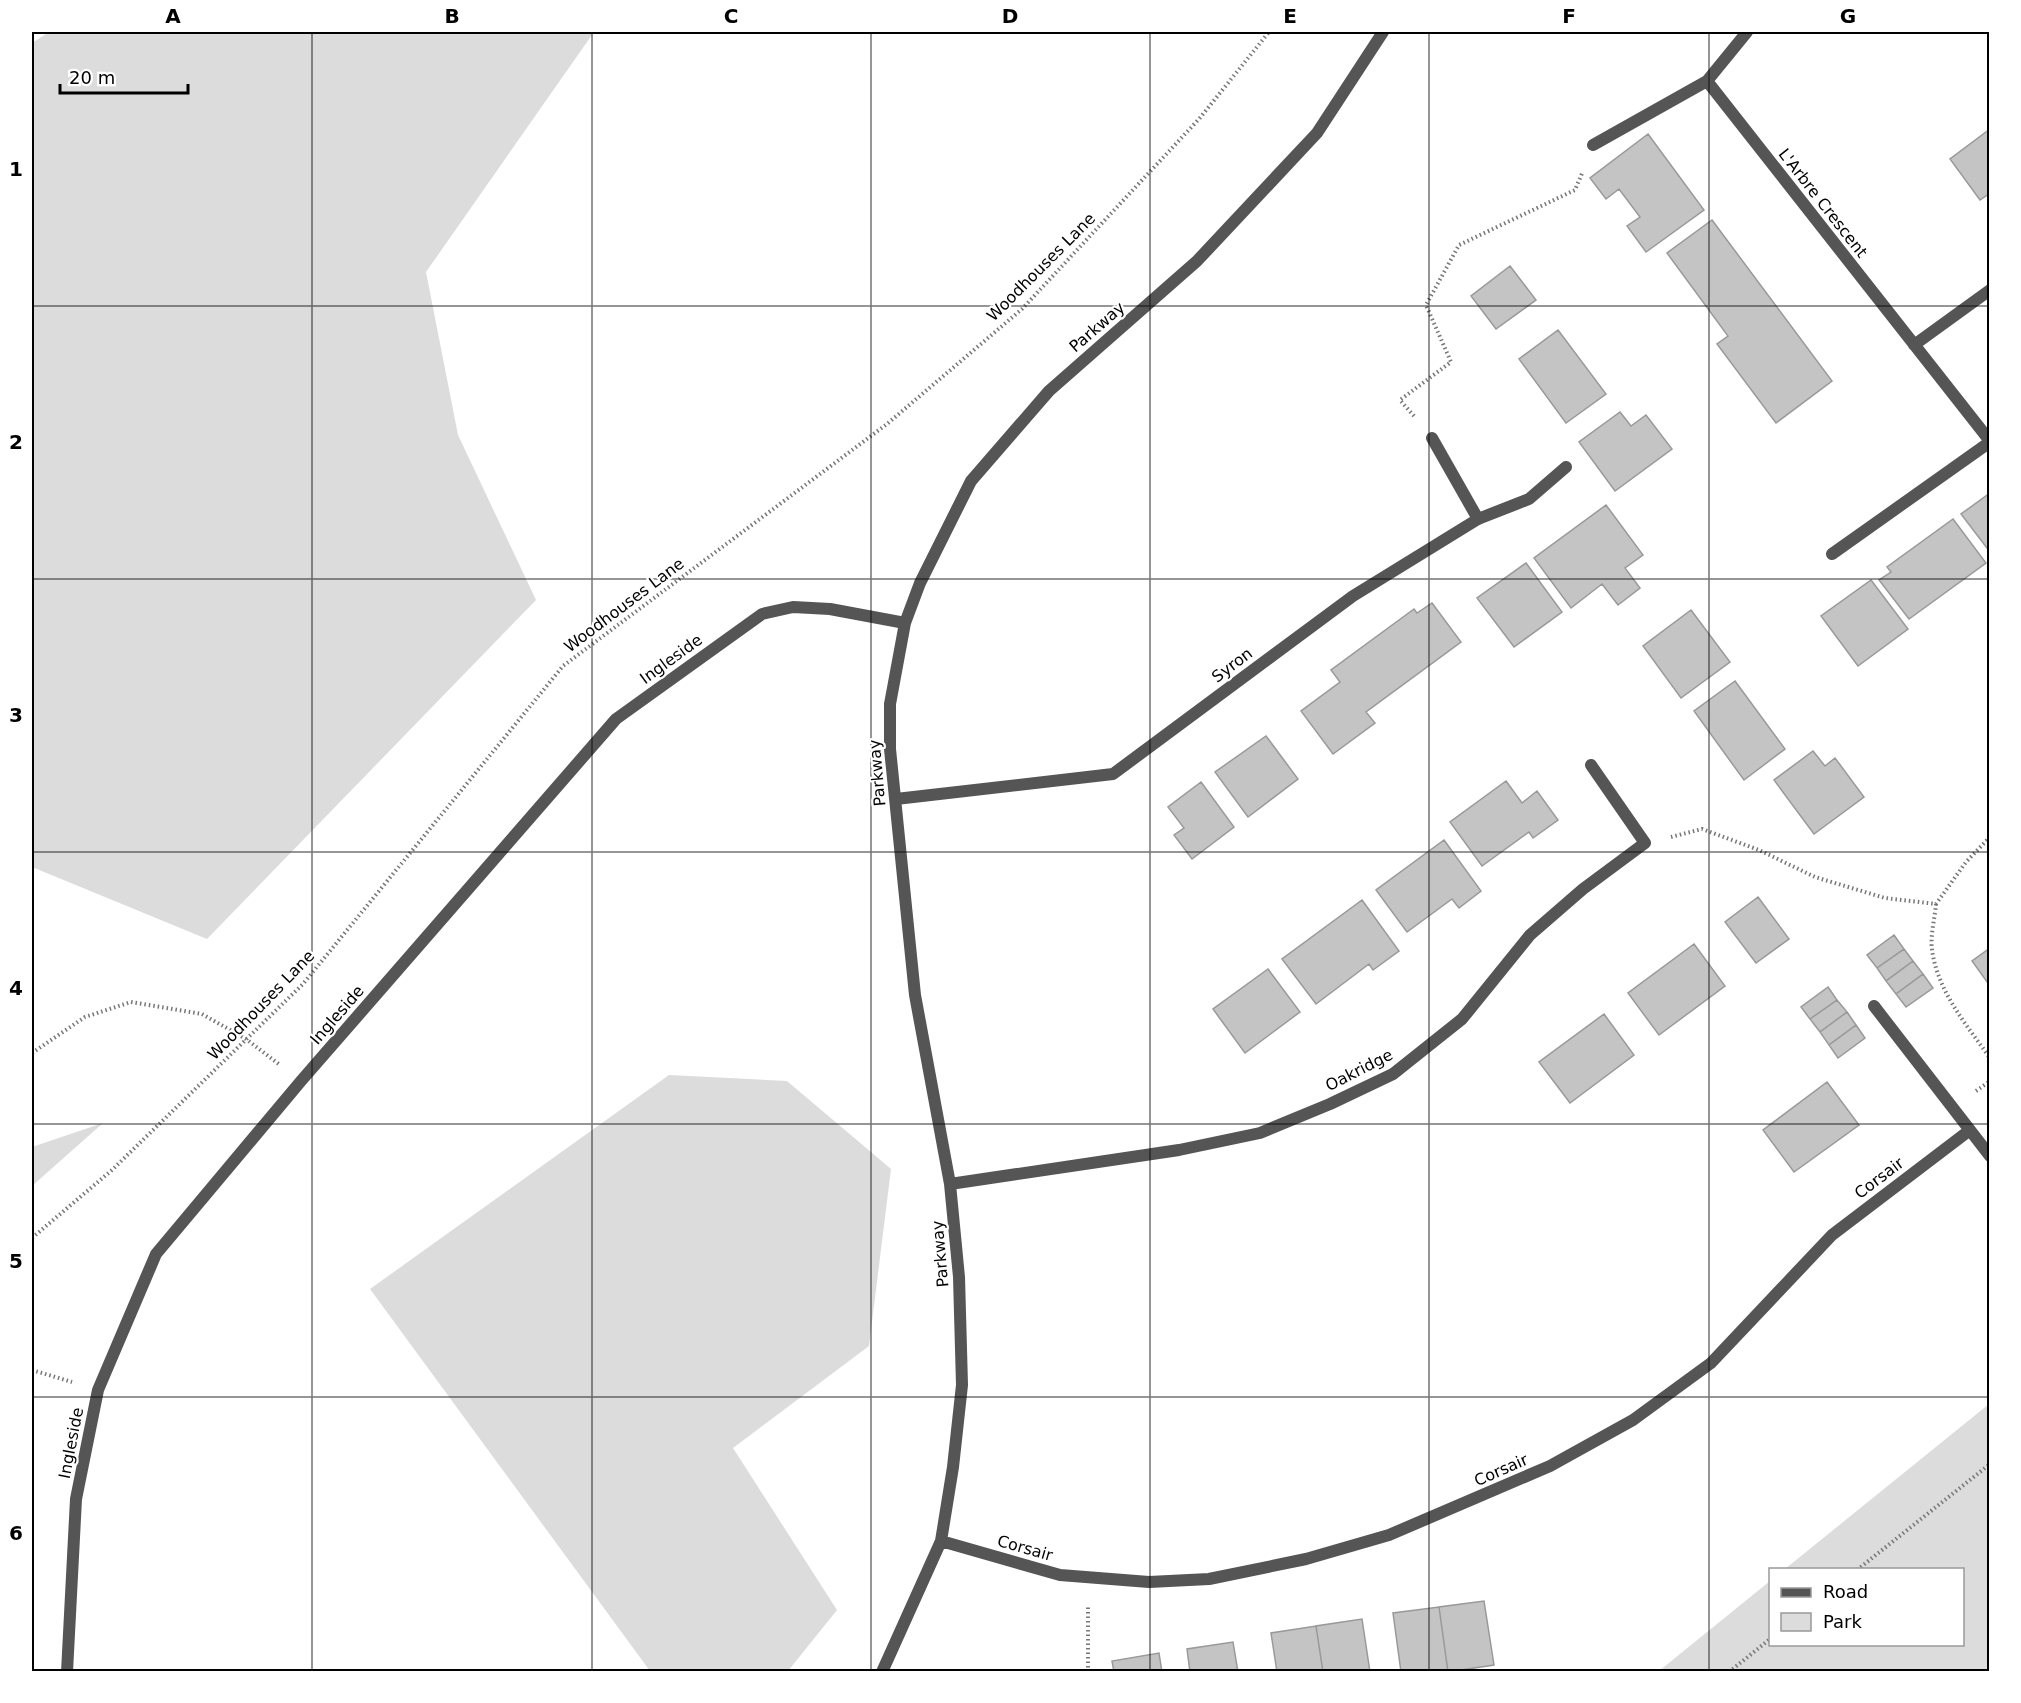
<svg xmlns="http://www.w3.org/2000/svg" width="2021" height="1703" font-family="'DejaVu Sans',sans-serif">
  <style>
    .green { fill: #dcdcdc }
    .building { fill: #c4c4c4; stroke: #999; stroke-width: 1.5 }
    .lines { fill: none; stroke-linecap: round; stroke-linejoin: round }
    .path { stroke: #777; stroke-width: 4; stroke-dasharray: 1.5 3; stroke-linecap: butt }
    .lane { stroke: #555; stroke-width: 12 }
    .street { stroke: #555; stroke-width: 12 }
    .grid { fill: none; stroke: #000; stroke-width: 1.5; stroke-opacity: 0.55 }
    .labels { text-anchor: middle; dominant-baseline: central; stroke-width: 4.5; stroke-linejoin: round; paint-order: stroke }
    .street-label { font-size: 16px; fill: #000; stroke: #fff }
    .neatline { fill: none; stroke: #000; stroke-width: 2 }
    .grid-label { font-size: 20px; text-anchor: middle; font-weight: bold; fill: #000 }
  </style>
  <rect width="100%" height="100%" fill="#fff"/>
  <path class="green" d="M49 32H594L426 272 458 435 536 600 207 939 32 867V43Z
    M669 1075 787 1081 891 1169 869 1346 733 1448 837 1610 788 1671H650L370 1289Z
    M103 1123 32 1186V1147Z
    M1989 1404V1671H1659L1770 1581V1644H1962V1570L1785 1569Z"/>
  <path class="building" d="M1990 129V193L1980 200 1950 159Z
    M1648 134 1704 210 1646 252 1627 226 1640 217 1619 189 1606 199 1590 178Z
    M1712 220 1832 381 1776 423 1717 344 1728 336 1667 253Z
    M1510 266 1536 300 1496 329 1471 296Z
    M1558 330 1606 394 1566 423 1519 359Z
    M1620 412 1631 426 1646 415 1672 449 1615 491 1579 442Z
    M1990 493V552L1961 514Z
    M1606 505 1643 555 1625 568 1640 588 1618 605 1602 584 1571 608 1534 558Z
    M1953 519 1986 563 1909 619 1879 580 1891 572 1887 567Z
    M1526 563 1562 612 1514 647 1477 598Z
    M1871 580 1908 629 1858 666 1821 616Z
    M1432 603 1461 642 1366 712 1375 723 1333 754 1301 711 1340 682 1331 670 1414 609 1417 613Z
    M1691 610 1730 662 1681 698 1643 646Z
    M1735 681 1785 749 1744 780 1694 711Z
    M1266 736 1298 779 1248 817 1215 772Z
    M1813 751 1825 766 1835 758 1864 797 1814 834 1774 780Z
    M1506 781 1522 803 1537 791 1558 820 1533 838 1529 832 1482 866 1450 822Z
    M1201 782 1234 827 1192 859 1174 835 1184 828 1168 807Z
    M1444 840 1481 891 1459 908 1452 899 1407 932 1376 890Z
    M1758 897 1789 939 1756 963 1725 922Z
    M1362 900 1399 951 1373 970 1369 964 1316 1004 1282 959Z
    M1894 935 1904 949 1877 968 1867 955Z
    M1694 944 1725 986 1659 1035 1628 993Z
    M1990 948V986L1972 961Z
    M1904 949 1913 961 1886 981 1877 968Z
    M1913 961 1923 974 1896 994 1886 981Z
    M1268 969 1300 1012 1245 1053 1213 1009Z
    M1923 974 1933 988 1906 1007 1896 994Z
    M1828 987 1837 1000 1810 1019 1801 1007Z
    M1837 1000 1847 1012 1820 1032 1810 1019Z
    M1847 1012 1856 1025 1829 1045 1820 1032Z
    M1604 1014 1634 1055 1570 1103 1539 1062Z
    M1856 1025 1865 1038 1838 1058 1829 1045Z
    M1827 1082 1859 1125 1794 1172 1763 1130Z
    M1484 1601 1494 1665 1448 1672 1439 1607Z
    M1439 1607 1448 1672H1401L1393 1613Z
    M1362 1619 1370 1672H1323L1316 1626Z
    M1316 1626 1323 1672H1277L1271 1633Z
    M1233 1642 1238 1672H1190L1187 1649Z
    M1159 1653 1162 1672H1114L1112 1661Z"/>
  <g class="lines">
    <path class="path" d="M1414 416 1400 400 1451 362 1426 305 1459 245 1575 190 1583 171
      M1671 837 1702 829 1759 850 1815 877 1885 898 1936 904 1966 862 1990 837
      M1936 904C1935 918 1930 935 1932 950 1938 992 1966 1024 1990 1058
      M32 1053 85 1017 131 1002 202 1014 246 1039 280 1065
      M1976 1091 1990 1081
      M32 1238 112 1170 303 984 563 666 887 424 1022 309 1199 119 1269 32
      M32 1370 72 1382
      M1857 1570 1990 1464
      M1088 1672V1606
      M1729 1672 1770 1639"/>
    <path class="lane" d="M1478 519 1529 499 1566 467"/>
    <path class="street" d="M1707 81 1990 441
      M1593 145 1707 81 1747 32
      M1914 345 1990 290
      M1832 554 1990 442
      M896 799 1113 774 1353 596 1478 519 1432 438
      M1874 1006 1990 1156
      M950 1184 1179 1150 1260 1133 1330 1104 1393 1074 1462 1019 1530 935 1583 889 1645 843 1591 765
      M941 1541 1060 1575 1149 1582 1209 1579 1306 1559 1389 1535 1550 1466 1633 1420 1711 1363 1832 1235 1970 1130
      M67 1672 76 1499 98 1390 156 1254 301 1081 616 719 762 614 793 607 830 609 905 623
      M882 1672 941 1541 953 1467 962 1385 959 1277 950 1184 915 995 890 749V704L905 623 920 583 971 481 1049 391 1197 261 1317 133 1383 32"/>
  </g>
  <path class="grid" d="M312 32V1672M592 32V1672M871 32V1672M1150 32V1672M1429 32V1672M1709 32V1672M32 306H1990M32 579H1990M32 852H1990M32 1124H1990M32 1397H1990"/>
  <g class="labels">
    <g class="street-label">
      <text transform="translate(1823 203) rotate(52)">L'Arbre Crescent</text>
      <text transform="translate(1041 267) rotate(-45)">Woodhouses Lane</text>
      <text transform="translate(1097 327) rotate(-41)">Parkway</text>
      <text transform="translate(624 605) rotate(-37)">Woodhouses Lane</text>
      <text transform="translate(671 659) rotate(-36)">Ingleside</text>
      <text transform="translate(1232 665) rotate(-37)">Syron</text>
      <text transform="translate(877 773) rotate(-95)">Parkway</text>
      <text transform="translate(261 1005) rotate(-46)">Woodhouses Lane</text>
      <text transform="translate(337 1015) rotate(-49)">Ingleside</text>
      <text transform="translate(1359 1070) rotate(-27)">Oakridge</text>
      <text transform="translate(1879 1178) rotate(-37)">Corsair</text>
      <text transform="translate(940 1254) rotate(-95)">Parkway</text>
      <text transform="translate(71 1443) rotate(-79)">Ingleside</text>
      <text transform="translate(1501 1470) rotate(-24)">Corsair</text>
      <text transform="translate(1025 1548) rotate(16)">Corsair</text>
    </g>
  </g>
  <rect width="2021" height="1703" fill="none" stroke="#ffffff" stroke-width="66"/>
  <rect x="1769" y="1568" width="195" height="78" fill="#ffffff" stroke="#999999" stroke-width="1.5"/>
  <rect x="1781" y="1588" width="30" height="9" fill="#555555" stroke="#999999" stroke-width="1.5"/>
  <text x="1823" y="1598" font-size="18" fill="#000000">Road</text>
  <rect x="1781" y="1613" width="30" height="18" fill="#dcdcdc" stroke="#999999" stroke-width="1.5"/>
  <text x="1823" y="1628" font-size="18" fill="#000000">Park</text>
  <path d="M60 84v9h128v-9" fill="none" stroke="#000000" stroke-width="3"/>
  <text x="69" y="84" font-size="18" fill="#000000" stroke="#ffffff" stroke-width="4.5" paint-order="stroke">20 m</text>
  <rect x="33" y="33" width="1955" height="1637" class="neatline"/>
  <g class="grid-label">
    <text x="173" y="23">A</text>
    <text x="452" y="23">B</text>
    <text x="731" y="23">C</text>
    <text x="1010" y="23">D</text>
    <text x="1290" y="23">E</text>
    <text x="1569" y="23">F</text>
    <text x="1848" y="23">G</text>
    <text x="16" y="176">1</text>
    <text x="16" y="449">2</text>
    <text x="16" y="722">3</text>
    <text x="16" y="995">4</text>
    <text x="16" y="1268">5</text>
    <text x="16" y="1540">6</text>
  </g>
</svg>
